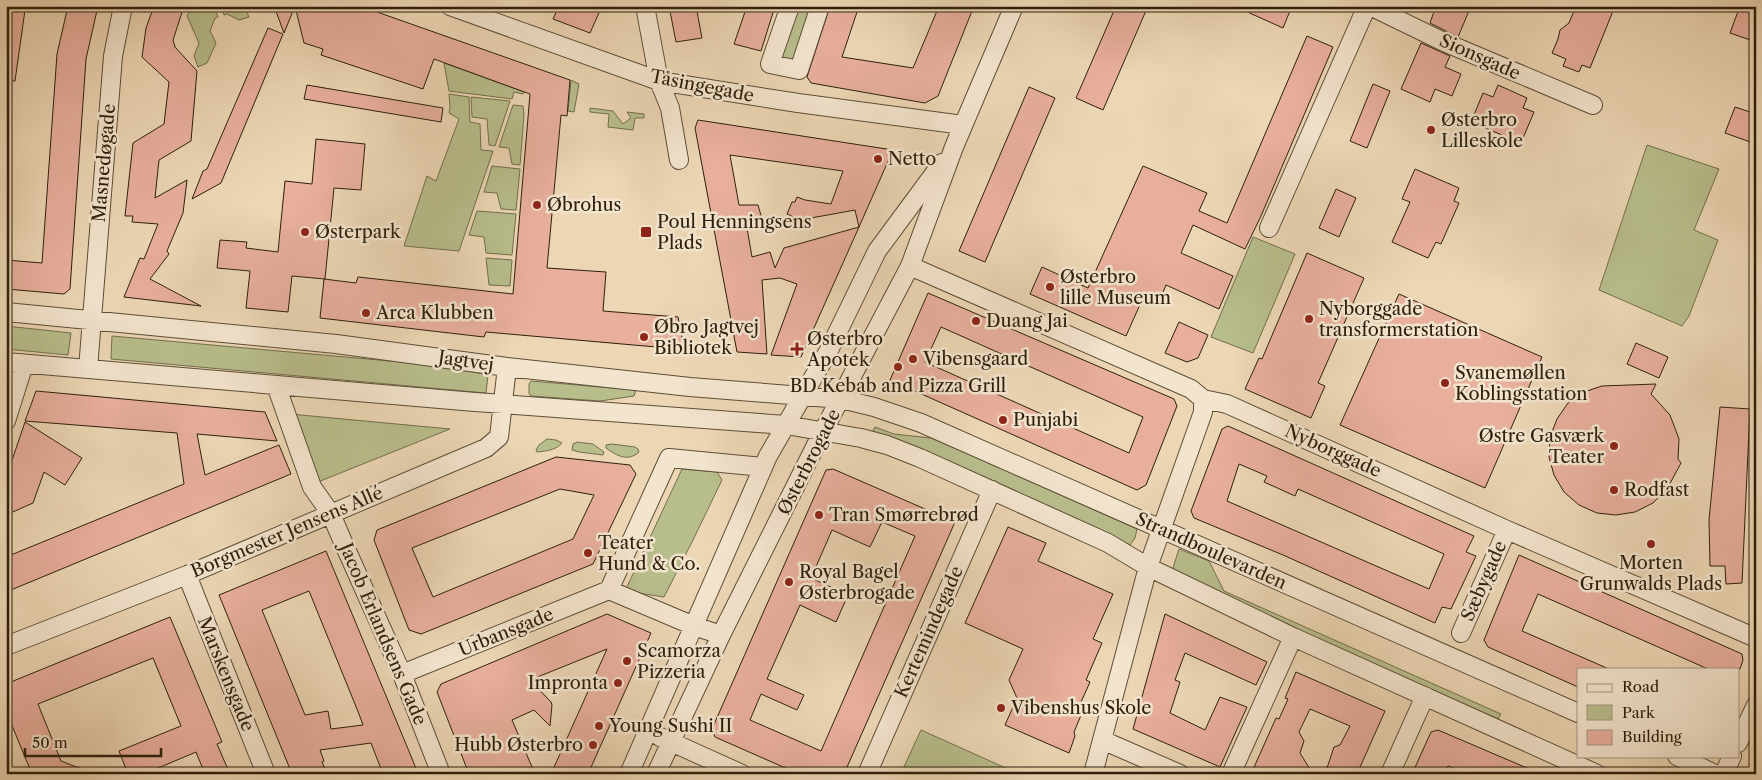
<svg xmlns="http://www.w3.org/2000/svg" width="1762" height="780" font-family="'Libre Caslon Text',serif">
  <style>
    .green { fill: #b8bd8c; stroke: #726e4c }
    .building { fill: #e8af9d; stroke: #2d200c; fill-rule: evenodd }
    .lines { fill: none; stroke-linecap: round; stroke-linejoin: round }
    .minor-casing { stroke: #5d4e36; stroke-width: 20 }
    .minor { stroke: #f3e4ce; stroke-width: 18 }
    .poi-dot { fill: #8f2418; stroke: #f3e4ce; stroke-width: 2 }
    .labels { text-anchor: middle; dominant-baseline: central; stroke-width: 5; stroke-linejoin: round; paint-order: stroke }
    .street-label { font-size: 18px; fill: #2d200c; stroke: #f3e4ce }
    .poi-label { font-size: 18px; fill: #2d200c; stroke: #f3e4ce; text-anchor: start }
  </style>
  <rect width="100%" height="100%" fill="#ecd6b4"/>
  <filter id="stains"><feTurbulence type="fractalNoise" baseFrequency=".004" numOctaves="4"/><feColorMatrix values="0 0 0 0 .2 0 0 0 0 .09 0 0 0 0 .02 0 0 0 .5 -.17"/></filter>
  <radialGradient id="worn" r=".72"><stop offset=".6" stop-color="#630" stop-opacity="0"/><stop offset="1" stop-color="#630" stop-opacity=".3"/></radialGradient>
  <path class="green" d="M195 6H214L218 17 215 18 210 31 216 43 207 63 198 67 194 56 199 43 187 16 191 8Z
    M221 6H235L239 8 244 6 249 17 239 20 227 14 224 15Z
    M794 6H813L796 57 792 61 780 58Z
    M444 63 524 92 523 94 514 92 512 99 449 91Z
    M571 80 579 84 574 112 568 111Z
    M449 94 469 97 470 122 480 124 481 150 493 151 459 251 404 246 427 176 436 181 459 119 449 113 450 107Z
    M471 97 510 101 495 146 489 145 487 119 472 117Z
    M513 105 523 106 524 115 520 165 512 164 509 148 499 147Z
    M590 108 613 111 623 124 631 118 627 112 644 114V118H635L633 130 608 127 609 114 590 112Z
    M1647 145 1719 169 1694 230 1718 240 1689 316 1682 326 1599 290Z
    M492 166 520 169 516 210 501 209 497 193 484 192Z
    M477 211 516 214 512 255 486 253 484 237 469 235Z
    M1253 237 1295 254 1253 353 1211 337Z
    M486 258 512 260 510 286 489 285Z
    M6 326 71 333 68 355 6 349Z
    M112 336 445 366 488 375 486 393 111 359Z
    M531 381 636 390 634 396 600 401 531 396 529 394V384Z
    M290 414 450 429 318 482Z
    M875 427 894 434 931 438 943 443 1137 529 1135 538 1130 545 1095 527 920 448 872 432Z
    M547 439 556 440 562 443C556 450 547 451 537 452L536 450 539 445Z
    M577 442 593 444 604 452 603 455 579 452 572 450 573 444Z
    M612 444 635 447 638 449 639 452C628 462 617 456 606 448V445Z
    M682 469 717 472 722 480 693 540 664 597 625 591Z
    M1179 549 1209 561 1224 591 1501 714 1498 719 1252 611 1172 571Z
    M921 730 1019 774H913L903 769Z"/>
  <path class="building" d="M68 6H98L86 59 70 289 64 294 6 289V260L42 263 57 54Z
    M154 6H184L173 40 175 47 197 71 191 141 159 160 155 198 187 180 183 213 167 251 169 254 150 279 201 306 124 297 140 258 144 259 158 224 132 222 133 216H125L133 143 164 124 169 82 142 57 146 28Z
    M274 6H360L570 80 567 116 561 115 547 268 606 272 603 311 678 317 683 343 679 349 486 332 484 337 320 318 324 279 356 283 358 277 513 294 530 94 434 59 423 89 321 55 323 49 304 43 295 6 284 33Z
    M559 6H602L590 33 553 19Z
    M669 6H696L702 38 676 42Z
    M747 6H775L761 51 734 44Z
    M830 6H859L842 57 913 68 939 6H974L938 96 925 103 811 83 807 77Z
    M1116 6H1148L1103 110 1076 98Z
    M1234 6H1292L1283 28Z
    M1436 6H1471L1458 37 1430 23Z
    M1576 6H1615L1590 68 1582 65 1579 72 1563 66 1566 59 1552 53 1558 39 1560 30 1569 23Z
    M1740 6 1756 11V42L1730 33Z
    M6 7 25 10 15 81 6 80Z
    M268 28 283 34 221 183 192 199 203 171 207 169Z
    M1307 36 1333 47 1261 216 1245 249 1193 225 1181 253 1233 276 1219 309 1166 285 1157 306 1142 300 1126 336 1030 294 1042 267 1088 288 1143 166 1207 193 1199 211 1227 223Z
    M1421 43 1450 56 1445 67 1461 74 1452 96 1435 89 1430 102 1401 89Z
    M1373 84 1390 91 1367 148 1350 141Z
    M307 85 443 108 441 122 304 99Z
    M1498 85 1527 98 1523 108 1534 112 1521 143 1471 122 1483 93 1493 97Z
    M1029 87 1055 98 985 262 959 251Z
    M1735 107 1756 114V144L1725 133Z
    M698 120 893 150 859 227 855 210 800 220 787 214 792 202H795L797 197 805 200 831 204 843 171 730 155 739 205H758L764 226 747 228 752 257 770 252 775 268 784 248 859 227 801 357 771 355 797 284 780 278 762 280 767 354 737 352 695 128Z
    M316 139 365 144 361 190 334 188 325 279 292 276 288 312 246 308 250 271 217 268 220 240 247 242 246 248 278 252 285 181 312 184Z
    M1415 169 1459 188 1454 201 1459 203 1441 244 1436 242 1428 258 1392 242 1410 202 1402 199Z
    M1336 189 1356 198 1339 237 1319 228Z
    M1307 253 1364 278 1318 383 1325 386 1311 418 1245 389 1259 358 1262 359Z
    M928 293 1174 399 1177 406 1146 485 1137 490 890 380ZM941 327 1143 417 1129 453 925 362Z
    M1399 294 1542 357 1485 488 1340 425Z
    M1179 322 1208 335 1198 358 1187 362 1165 353Z
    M1636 343 1668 357 1659 378 1627 364Z
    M1656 384 1651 394 1670 415 1679 439 1678 459 1681 463 1667 489 1653 503 1635 512 1616 515 1597 513 1579 505 1564 492 1554 475 1549 457 1550 437 1557 419 1568 403 1584 392 1602 386Z
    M36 391 265 412 277 441 197 434 205 475 279 445 291 474 6 592V557L184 484 177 433 25 421Z
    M1720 407 1750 409 1742 583 1726 584 1725 566H1710L1709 520Z
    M25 422 82 458 65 485 44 472 33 503 6 515V478Z
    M1228 426 1474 536 1466 552 1476 556 1451 609 1442 607 1435 623 1283 555 1194 518 1191 511 1222 429ZM1239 464 1267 476 1264 482 1295 496 1298 489 1444 554 1429 589 1227 501Z
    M556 457 630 465 636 474 593 564 421 634 409 630 374 540 377 530ZM560 489 594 495 573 539 433 597 412 548Z
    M833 469 955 522 844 774H799L715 737 712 729 826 470ZM882 522 915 536 821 751 750 720 761 694 797 710 804 695 767 679 800 605 836 622 848 595 811 578 832 530 870 547Z
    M1008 527 1046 543 1038 561 1113 594 1093 639 1102 643 1086 680 1090 682 1081 702 1084 708 1074 732 1075 736 1069 753 1005 725 1017 698 1009 680 1023 649 965 623Z
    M326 551 413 761 418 774H383L371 743 320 750 324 761 322 762 325 769H323L325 774H292L219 595ZM309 591 359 714 363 725 331 729 328 711 305 715 262 610Z
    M1519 555 1742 654 1743 660 1740 669H1708L1538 594 1522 631 1609 669H1578V687L1488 647 1484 640Z
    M607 614 651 633 588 774H551L607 649 530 680 551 702 552 705 550 726 534 710 512 720 535 774H469L437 692 441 684Z
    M1165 614 1267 662 1256 685 1185 653 1175 680 1180 682 1170 713 1205 730 1220 697 1247 707 1220 767 1133 729Z
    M170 617 222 742 217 744 230 774H205L196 752 144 774H128L119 751 181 726 153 658 38 704 61 761 92 773 32 774 6 711V684Z
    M1296 672 1385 711 1357 774H1325L1334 747 1340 745 1350 726 1310 709 1299 732 1304 741 1300 753 1313 774H1251L1276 718 1279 719 1288 699 1285 698Z
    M1438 730 1541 774H1466L1448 766 1444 774H1412L1431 732Z"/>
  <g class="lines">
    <defs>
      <path id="minor" d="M450 6 659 81 798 103 963 125
        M645 6 659 81 670 108 679 160
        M790 6 770 64 799 70 820 6
        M1370 6 1444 42 1593 105
        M1269 228 1367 6
        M910 266 1191 389 1203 399 1227 404 1507 530 1756 638
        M6 312 336 344 507 367 690 387 841 399 874 407 921 423 1578 713
        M6 362 475 402 786 425 861 438 887 445 920 458 1108 543 1148 567 1293 637 1597 774
        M88 369 113 56 123 6
        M276 385 312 487 331 514 343 542 402 674 441 774
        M6 421 24 364
        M187 575 266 774
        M609 590 669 458 763 467
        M609 590 694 626 721 635
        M1461 633 1507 530
        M6 646 187 575 486 448 499 437 507 367
        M402 674 609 590
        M660 737 742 774
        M1102 740 1180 774
        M1738 743 1756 705
        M1677 756 1715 774
        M629 774 768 456 829 350 877 251 942 163
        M656 774 721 635 820 437 910 266 954 147 1014 6
        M867 774 992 490
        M1093 774 1148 567 1203 412V399
        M1231 774 1293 637
        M1390 774 1425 696
        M1724 774 1732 756"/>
    </defs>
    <use href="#minor" class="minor-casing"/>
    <use href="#minor" class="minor"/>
  </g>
  <g class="poi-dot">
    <circle cx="1431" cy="130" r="5"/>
    <circle cx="878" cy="159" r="5"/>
    <circle cx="537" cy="205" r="5"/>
    <circle cx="305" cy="232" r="5"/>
    <rect x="640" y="226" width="12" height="12" rx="2.5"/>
    <circle cx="1050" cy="287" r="5"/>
    <circle cx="366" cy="313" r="5"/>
    <circle cx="1309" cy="319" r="5"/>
    <circle cx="976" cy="321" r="5"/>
    <circle cx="644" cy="337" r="5"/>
    <path d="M794.5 341.5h5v5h5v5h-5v5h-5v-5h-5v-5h5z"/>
    <circle cx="913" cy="359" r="5"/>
    <circle cx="898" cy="367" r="5"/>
    <circle cx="1445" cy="383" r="5"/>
    <circle cx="1003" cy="420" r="5"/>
    <circle cx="1614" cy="446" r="5"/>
    <circle cx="1614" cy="490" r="5"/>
    <circle cx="819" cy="515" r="5"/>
    <circle cx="1651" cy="544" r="5"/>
    <circle cx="588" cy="553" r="5"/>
    <circle cx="789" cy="582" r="5"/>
    <circle cx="627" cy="661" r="5"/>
    <circle cx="618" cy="683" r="5"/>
    <circle cx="1001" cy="708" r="5"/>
    <circle cx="599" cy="726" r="5"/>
    <circle cx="593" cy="745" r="5"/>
  </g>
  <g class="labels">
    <g class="street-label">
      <text transform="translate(1480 57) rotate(24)">Sionsgade</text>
      <text transform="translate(702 86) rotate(11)">Tåsingegade</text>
      <text transform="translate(104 163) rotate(-85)">Masnedøgade</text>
      <text transform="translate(466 361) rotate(8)">Jagtvej</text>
      <text transform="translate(1333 451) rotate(24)">Nyborggade</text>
      <text transform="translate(809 462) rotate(-63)">Østerbrogade</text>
      <text transform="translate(287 532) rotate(-23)">Borgmester Jensens Allé</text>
      <text transform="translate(1211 551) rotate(24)">Strandboulevarden</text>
      <text transform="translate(1484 581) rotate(-66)">Sæbygade</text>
      <text transform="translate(506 632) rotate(-22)">Urbansgade</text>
      <text transform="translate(929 632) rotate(-66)">Kertemindegade</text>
      <text transform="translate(383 634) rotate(67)">Jacob Erlandsens Gade</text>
      <text transform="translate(226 674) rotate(68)">Marskensgade</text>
    </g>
    <g class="poi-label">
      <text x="1441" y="120">Østerbro<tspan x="1441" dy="21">Lilleskole</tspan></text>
      <text x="888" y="159">Netto</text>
      <text x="547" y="205">Øbrohus</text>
      <text x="657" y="222">Poul Henningsens<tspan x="657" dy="21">Plads</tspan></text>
      <text x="315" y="232">Østerpark</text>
      <text x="1060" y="277">Østerbro<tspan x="1060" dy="21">lille Museum</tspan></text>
      <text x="1319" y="309">Nyborggade<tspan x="1319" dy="21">transformerstation</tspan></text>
      <text x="376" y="313">Arca Klubben</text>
      <text x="986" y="321">Duang Jai</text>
      <text x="654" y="327">Øbro Jagtvej<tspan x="654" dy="21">Bibliotek</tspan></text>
      <text x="807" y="339">Østerbro<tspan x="807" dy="21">Apotek</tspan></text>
      <text x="923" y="359">Vibensgaard</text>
      <text x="1455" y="373">Svanemøllen<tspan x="1455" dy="21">Koblingsstation</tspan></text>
      <text x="898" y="386" text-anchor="middle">BD Kebab and Pizza Grill</text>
      <text x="1013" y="420">Punjabi</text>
      <text x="1604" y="436" text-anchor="end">Østre Gasværk<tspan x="1604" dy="21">Teater</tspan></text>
      <text x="1624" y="490">Rodfast</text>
      <text x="829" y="515">Tran Smørrebrød</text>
      <text x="598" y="543">Teater<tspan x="598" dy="21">Hund &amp; Co.</tspan></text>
      <text x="1651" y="563" text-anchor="middle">Morten<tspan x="1651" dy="21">Grunwalds Plads</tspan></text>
      <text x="799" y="572">Royal Bagel<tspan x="799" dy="21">Østerbrogade</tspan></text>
      <text x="637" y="651">Scamorza<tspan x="637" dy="21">Pizzeria</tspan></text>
      <text x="608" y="683" text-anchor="end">Impronta</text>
      <text x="1011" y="708">Vibenshus Skole</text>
      <text x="609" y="726">Young Sushi II</text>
      <text x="583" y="745" text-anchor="end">Hubb Østerbro</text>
    </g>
  </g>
  <rect width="1762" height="780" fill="none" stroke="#ecd6b4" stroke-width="25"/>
  <rect x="8" y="8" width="1747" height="765" fill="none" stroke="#2d200c" stroke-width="2.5"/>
  <rect x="12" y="12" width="1737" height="755" fill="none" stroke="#2d200c"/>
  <rect x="1577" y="668" width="162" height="90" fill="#f3e4ce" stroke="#a49680"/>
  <rect x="1587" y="684" width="25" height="8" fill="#f3e4ce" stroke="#a49680"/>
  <text x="1622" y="692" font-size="15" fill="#2d200c">Road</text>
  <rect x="1587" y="705" width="25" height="15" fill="#b8bd8c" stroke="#a49680"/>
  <text x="1622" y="718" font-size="15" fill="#2d200c">Park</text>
  <rect x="1587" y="730" width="25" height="15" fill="#e8af9d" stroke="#a49680"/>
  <text x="1622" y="742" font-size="15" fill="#2d200c">Building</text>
  <path d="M25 748v8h136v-8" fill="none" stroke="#2d200c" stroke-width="2.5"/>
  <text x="32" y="748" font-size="15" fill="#2d200c" stroke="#f3e4ce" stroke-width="4" paint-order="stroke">50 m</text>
  <rect width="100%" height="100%" filter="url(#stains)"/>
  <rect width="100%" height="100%" fill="url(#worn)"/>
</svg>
